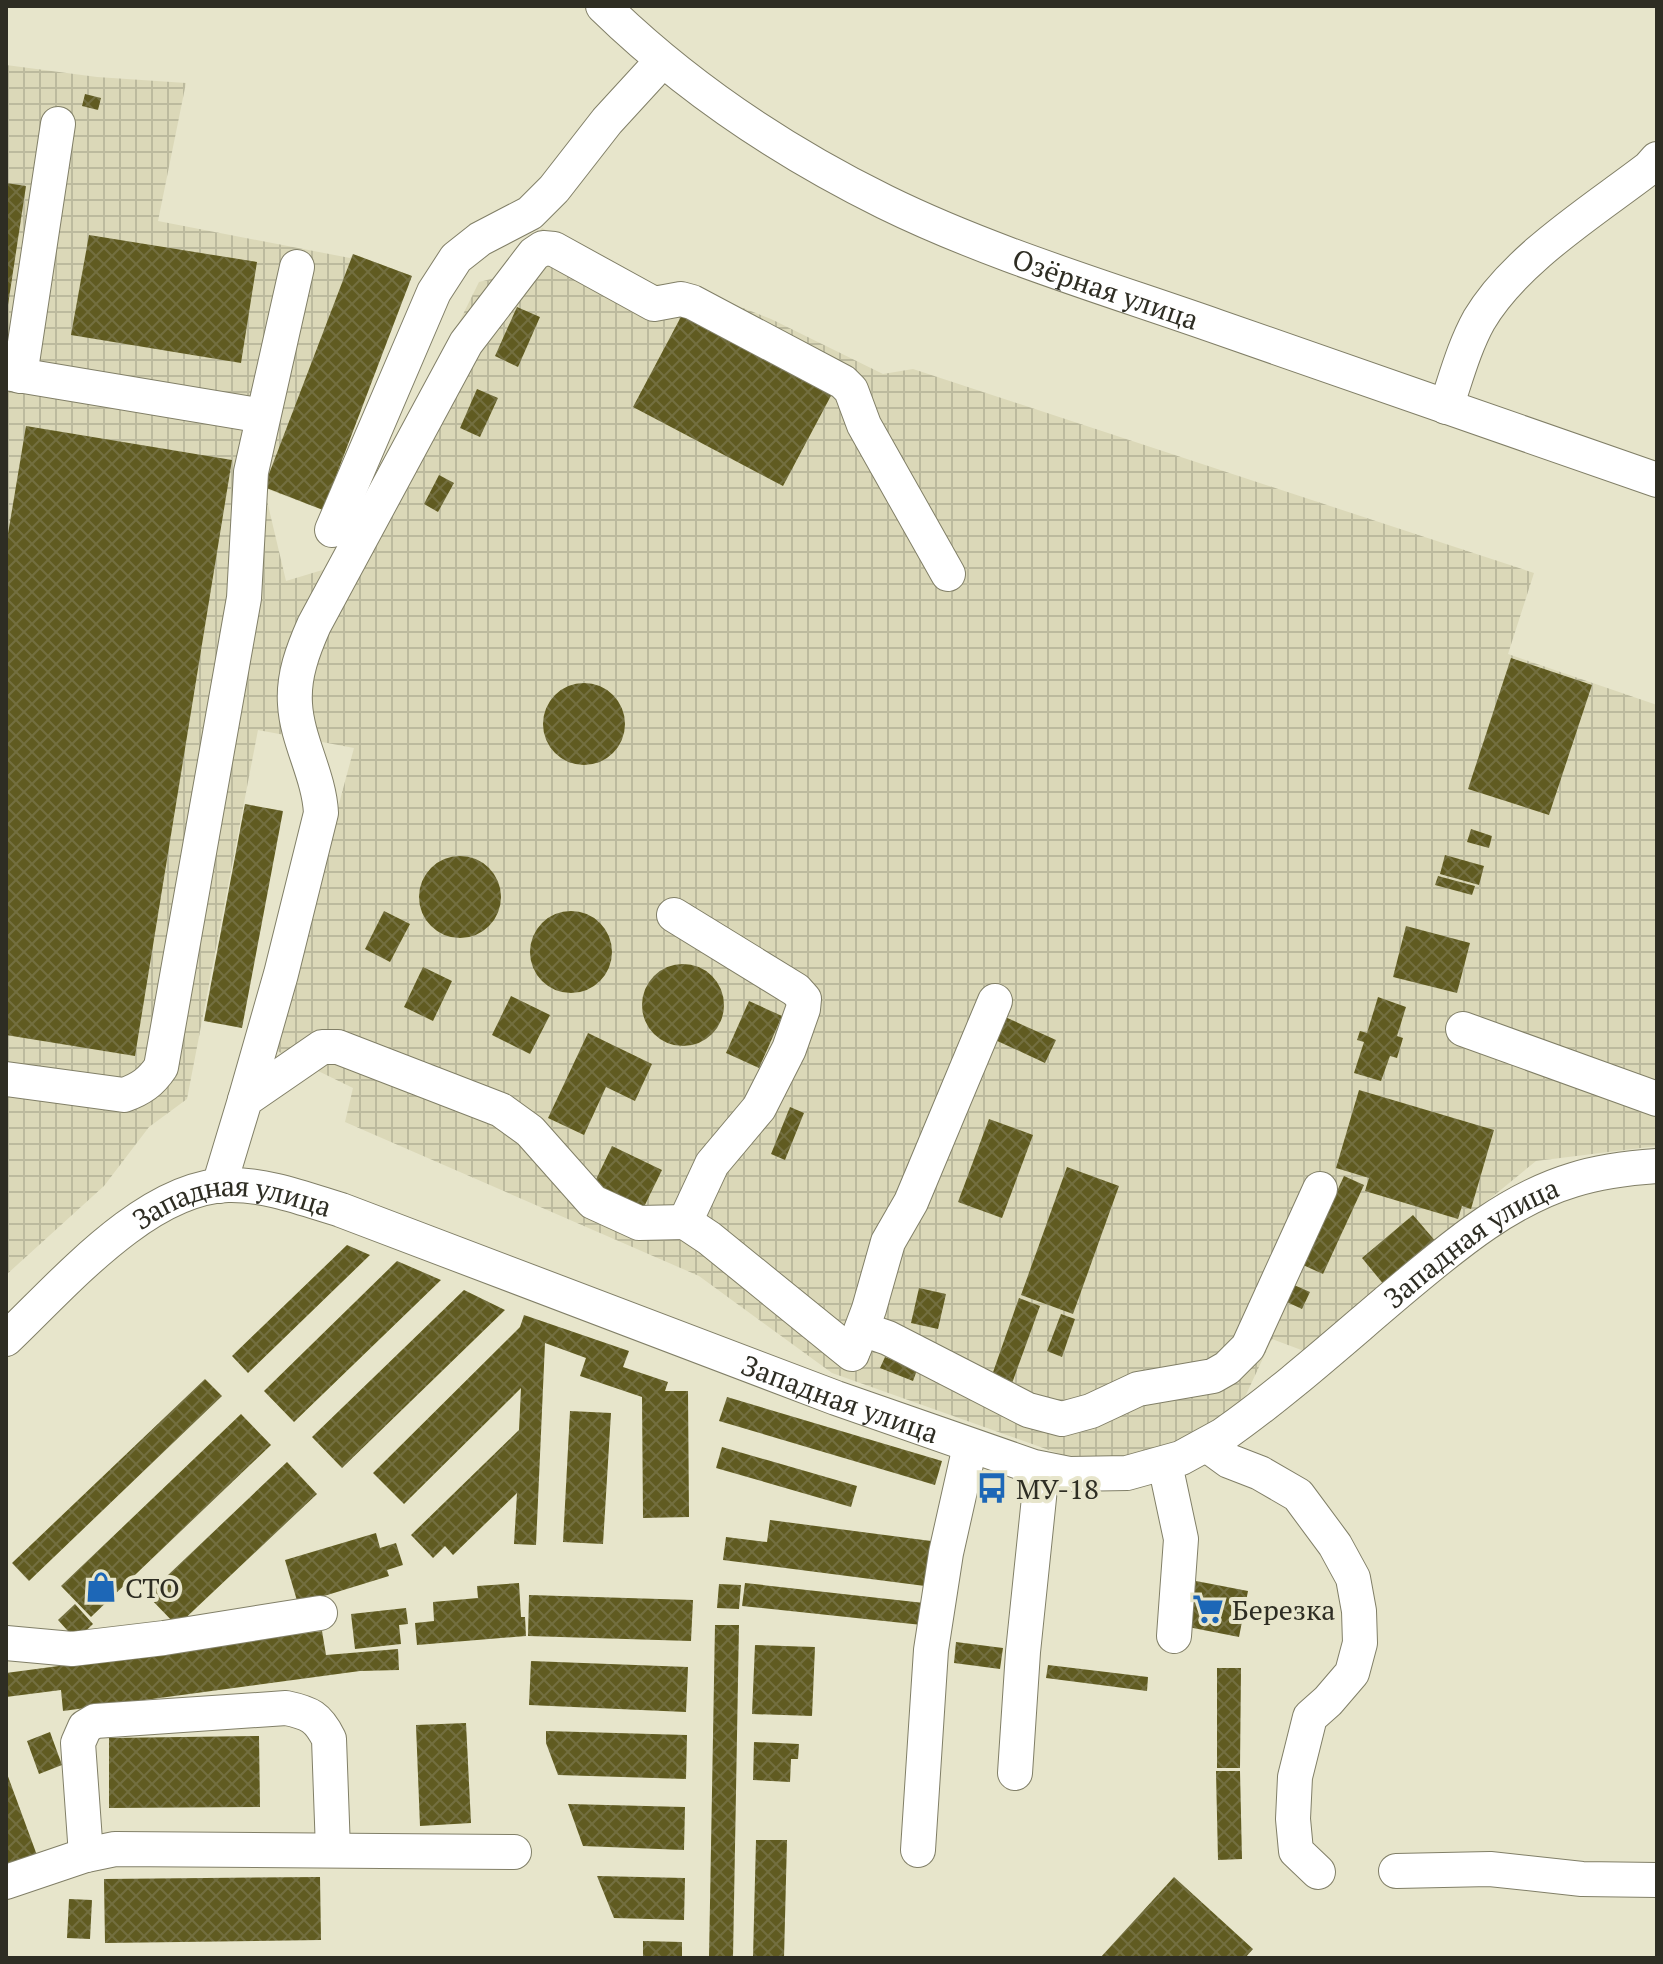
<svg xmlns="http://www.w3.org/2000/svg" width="1663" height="1964" font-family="'PT Serif',serif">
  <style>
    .industrial { fill: url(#industrial-grid) }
    .building { fill: url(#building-cross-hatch) }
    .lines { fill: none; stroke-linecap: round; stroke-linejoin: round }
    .minor-casing { stroke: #817f67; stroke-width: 36 }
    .minor { stroke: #fff; stroke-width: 34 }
    .labels { text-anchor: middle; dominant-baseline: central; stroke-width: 8; stroke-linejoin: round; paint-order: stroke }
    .street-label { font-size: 28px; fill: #2e2d23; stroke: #e7e5cb }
    .poi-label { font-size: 28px; fill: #2e2d23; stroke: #e7e5cb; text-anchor: start }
  </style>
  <defs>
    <pattern id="industrial-grid" width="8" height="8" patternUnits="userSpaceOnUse" patternTransform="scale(2)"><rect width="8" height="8" fill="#dbd8b8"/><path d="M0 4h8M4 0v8" fill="none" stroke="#bcba9e"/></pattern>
    <pattern id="building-cross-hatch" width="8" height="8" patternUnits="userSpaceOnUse" patternTransform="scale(2)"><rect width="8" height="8" fill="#605b21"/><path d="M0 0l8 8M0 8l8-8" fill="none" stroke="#736f40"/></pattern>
  </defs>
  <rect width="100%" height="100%" fill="#e7e5cb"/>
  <path class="industrial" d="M6 65 97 77 186 83 158 221 350 258 353 254 412 276 323 510 264 488 286 581 339 565 479 282 503 276 542 228 642 282 695 289 771 319 883 374 913 369 1534 573 1508 654 1657 705V1146L1536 1161 1304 1351 1272 1339 1244 1399 1214 1423 1186 1439 1132 1456 1107 1459 1063 1455 832 1373 699 1276 345 1122 353 1088 273 1049 354 748 258 730 187 1099 149 1127 104 1186 6 1275Z"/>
  <path class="building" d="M85 94 101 98 98 110 82 106Z
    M6 183 26 186 8 305H6Z
    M89 235 257 262 241 363 71 335Z
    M353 254 412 276 323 510 264 487Z
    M517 307 540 317 518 367 495 356Z
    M683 313 833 392 783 486 633 407Z
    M477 389 498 398 480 437 460 428Z
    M26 426 232 460 135 1056 6 1035V546Z
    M439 475 454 483 438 512 424 504Z
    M1511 658 1592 685 1549 815 1468 789Z
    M543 724a41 41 0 1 1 82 0a41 41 0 1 1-82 0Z
    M245 804 283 811 242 1028 204 1021Z
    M1471 829 1492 836 1489 848 1467 842Z
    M1445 855 1484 866 1479 885 1440 874Z
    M419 897a41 41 0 1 1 82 0a41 41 0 1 1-82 0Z
    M1438 876 1475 886 1472 895 1435 885Z
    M530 952a41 41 0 1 1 82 0a41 41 0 1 1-82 0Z
    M384 911 410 924 390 962 365 949Z
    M1406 926 1470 943 1457 993 1393 977Z
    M642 1005a41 41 0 1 1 82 0a41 41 0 1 1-82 0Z
    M423 967 452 981 433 1021 404 1007Z
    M511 996 550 1015 530 1054 492 1035Z
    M1378 997 1406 1007 1397 1036 1403 1038 1397 1058 1390 1056 1381 1081 1354 1073 1364 1042 1357 1040 1360 1031 1367 1033Z
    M749 1001 782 1016 759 1068 726 1053Z
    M1003 1016 1056 1040 1045 1063 993 1039Z
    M588 1033 652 1064 635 1101 606 1087 584 1135 548 1118Z
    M1359 1090 1494 1130 1471 1209 1462 1206 1458 1219 1365 1191 1369 1178 1336 1168Z
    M790 1107 804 1113 785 1160 771 1154Z
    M989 1119 1033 1135 1002 1218 958 1202Z
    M612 1146 662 1170 641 1213 591 1190Z
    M1067 1167 1119 1186 1073 1314 1021 1295Z
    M1344 1176 1364 1185 1323 1274 1303 1265Z
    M1413 1215 1437 1243 1385 1286 1362 1258Z
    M347 1245 370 1255 248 1373 232 1356Z
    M397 1261 441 1280 294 1422 264 1391Z
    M1294 1285 1310 1292 1302 1309 1287 1302Z
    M919 1288 946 1294 938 1329 911 1323Z
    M464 1290 505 1310 342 1468 312 1437Z
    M1019 1298 1040 1306 1011 1386 991 1378Z
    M1061 1314 1075 1319 1062 1357 1047 1351Z
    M524 1315 629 1351 623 1367 668 1382 665 1391H688L689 1517 643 1518 642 1397 580 1376 586 1358 545 1343 536 1545 514 1544 517 1493 453 1555 445 1546 433 1558 411 1535 519 1430 521 1388 404 1504 373 1473 520 1327Z
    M885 1357 917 1370 913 1381 880 1368Z
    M205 1379 222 1396 29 1581 12 1563Z
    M727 1397 942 1461 935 1485 719 1421Z
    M570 1411 611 1413 603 1544 563 1542Z
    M241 1414 271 1445 91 1617 61 1586Z
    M722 1447 857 1486 851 1507 716 1468Z
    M287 1462 317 1494 177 1626 147 1595Z
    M770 1520 931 1541 925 1586 723 1560 726 1537 767 1542Z
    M376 1533 380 1548 396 1543 403 1565 387 1570 389 1576 298 1604 285 1560Z
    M1196 1581 1248 1591 1239 1637 1188 1627Z
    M519 1583 521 1617H525L526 1636 417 1645 415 1623 434 1621 433 1602 478 1598 477 1586Z
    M745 1583 924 1603 922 1625 742 1606Z
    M719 1584 741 1585 739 1609 717 1608Z
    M529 1595 693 1600 691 1641 528 1636Z
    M75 1604 93 1624 76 1640 58 1620Z
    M406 1608 408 1624 399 1625 401 1644 355 1649 351 1614Z
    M715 1625H739L733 1958H709Z
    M322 1631 326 1655 398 1649 399 1670 360 1671 63 1711 61 1690 6 1697V1673Z
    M956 1642 1003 1648 1000 1669 954 1663Z
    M755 1645 815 1647 812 1716 752 1714Z
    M531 1661 688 1667 686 1712 529 1705Z
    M1048 1665 1148 1677 1147 1691 1046 1678Z
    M1217 1668H1241L1240 1768H1217Z
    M466 1723 471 1823 420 1826 416 1725Z
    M546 1731 687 1735 686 1779 558 1775 546 1743Z
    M50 1732 62 1765 39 1774 27 1741Z
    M259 1736 260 1807 109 1808V1738Z
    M754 1742 799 1744 798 1759H791L790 1782 753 1780Z
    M6 1771 38 1858 6 1870Z
    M1216 1771H1240L1242 1859 1218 1860Z
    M568 1804 685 1807 684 1850 583 1846Z
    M756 1840H787L784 1958 753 1957Z
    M597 1876 685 1878 684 1920 614 1918Z
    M320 1877 321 1940 105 1943 104 1879Z
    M1174 1877 1253 1949 1245 1958H1100Z
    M69 1899 92 1900 90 1939 67 1938Z
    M643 1941 682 1942V1958H643Z"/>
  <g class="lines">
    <defs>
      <g id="minor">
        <path id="s1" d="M603 6C685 86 782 151 885 202 991 254 1107 288 1218 327 1364 378 1511 429 1657 480"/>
        <path d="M6 373 263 416"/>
        <path d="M20 376 58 124"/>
        <path d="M1446 407C1456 378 1464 347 1479 320 1515 259 1593 211 1649 168L1657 159"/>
        <path d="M332 530 434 292 456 258 480 239 530 213 554 189 607 121 662 61"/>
        <path d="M674 915 796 990 804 999 803 1009 789 1049 759 1108 712 1164 685 1222 709 1238 852 1354"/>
        <path d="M1463 1029 1657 1099"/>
        <path d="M6 1079 124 1095C141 1089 151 1082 161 1067L244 598 251 472 297 267"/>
        <path d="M245 1100 281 974 321 813C319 775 297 741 295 704 293 676 303 650 314 625L466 343 534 254 543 248 554 249 654 304 681 299 692 302 843 382 851 390 864 425 948 574"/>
        <path d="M219 1186 245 1100 322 1047H338L501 1110 530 1131 593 1202 639 1223 685 1222"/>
        <path d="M862 1329 888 1338 1028 1410 1062 1419 1091 1411 1138 1389 1213 1376 1227 1368 1248 1347 1320 1189"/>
        <path id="s2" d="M6 1339C63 1285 146 1187 228 1185 266 1184 305 1199 341 1210L836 1398 1034 1467 1069 1474 1127 1473 1181 1458 1223 1435C1287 1390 1347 1335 1408 1284 1457 1243 1510 1199 1573 1180 1601 1171 1628 1168 1657 1166"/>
        <path d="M854 1349 869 1309 888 1242 911 1202 995 1001"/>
        <path d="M1207 1445 1229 1461 1260 1473 1298 1495 1335 1545 1353 1578 1359 1611 1360 1643 1352 1673 1328 1701 1310 1717 1295 1777 1293 1819 1296 1851 1318 1872"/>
        <path d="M1165 1464 1181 1539 1174 1636"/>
        <path d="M6 1643 72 1649 164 1638 320 1613"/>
        <path d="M1015 1773 1023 1652 1042 1469"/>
        <path d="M918 1850 931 1650 946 1553 970 1446"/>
        <path d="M86 1855 78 1743 85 1727 95 1721 286 1708C310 1713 318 1717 329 1739L333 1850"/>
        <path d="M1396 1871 1490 1869 1582 1879 1657 1880"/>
        <path d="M6 1882 86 1855 115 1849 514 1852"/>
      </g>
    </defs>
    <use href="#minor" class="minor-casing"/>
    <use href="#minor" class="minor"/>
  </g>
  <defs>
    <symbol id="bus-bare" viewBox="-9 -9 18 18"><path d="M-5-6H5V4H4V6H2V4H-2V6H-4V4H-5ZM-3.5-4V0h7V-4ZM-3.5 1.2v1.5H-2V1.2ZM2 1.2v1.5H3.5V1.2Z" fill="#1d67b7" stroke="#e7e5cb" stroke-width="2.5" paint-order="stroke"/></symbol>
    <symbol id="shop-bare" viewBox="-9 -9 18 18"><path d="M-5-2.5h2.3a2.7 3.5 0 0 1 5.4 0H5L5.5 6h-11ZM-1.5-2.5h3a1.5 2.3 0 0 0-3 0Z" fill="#1d67b7" stroke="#e7e5cb" stroke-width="2.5" paint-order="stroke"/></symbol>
    <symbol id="supermarket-bare" viewBox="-9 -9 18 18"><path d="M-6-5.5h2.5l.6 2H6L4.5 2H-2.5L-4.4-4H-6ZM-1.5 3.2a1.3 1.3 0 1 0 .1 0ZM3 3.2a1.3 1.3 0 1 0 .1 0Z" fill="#1d67b7" stroke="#e7e5cb" stroke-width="2.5" paint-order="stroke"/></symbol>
  </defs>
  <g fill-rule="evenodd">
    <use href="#bus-bare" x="970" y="1466" width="44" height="44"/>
    <use href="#shop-bare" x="79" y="1565" width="44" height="44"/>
    <use href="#supermarket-bare" x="1186" y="1587" width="44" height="44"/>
  </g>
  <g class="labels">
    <g class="street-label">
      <text stroke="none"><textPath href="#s1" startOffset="582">Озёрная улица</textPath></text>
      <text stroke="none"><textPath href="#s2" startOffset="278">Западная улица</textPath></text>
      <text stroke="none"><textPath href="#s2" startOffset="1644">Западная улица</textPath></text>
      <text stroke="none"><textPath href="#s2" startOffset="926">Западная улица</textPath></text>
    </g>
    <g class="poi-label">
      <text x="1016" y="1488">МУ-18</text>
      <text x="125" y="1587">СТО</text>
      <text x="1232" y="1609">Березка</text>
    </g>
  </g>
  <rect width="1663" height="1964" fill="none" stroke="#2e2d23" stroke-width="16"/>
</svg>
